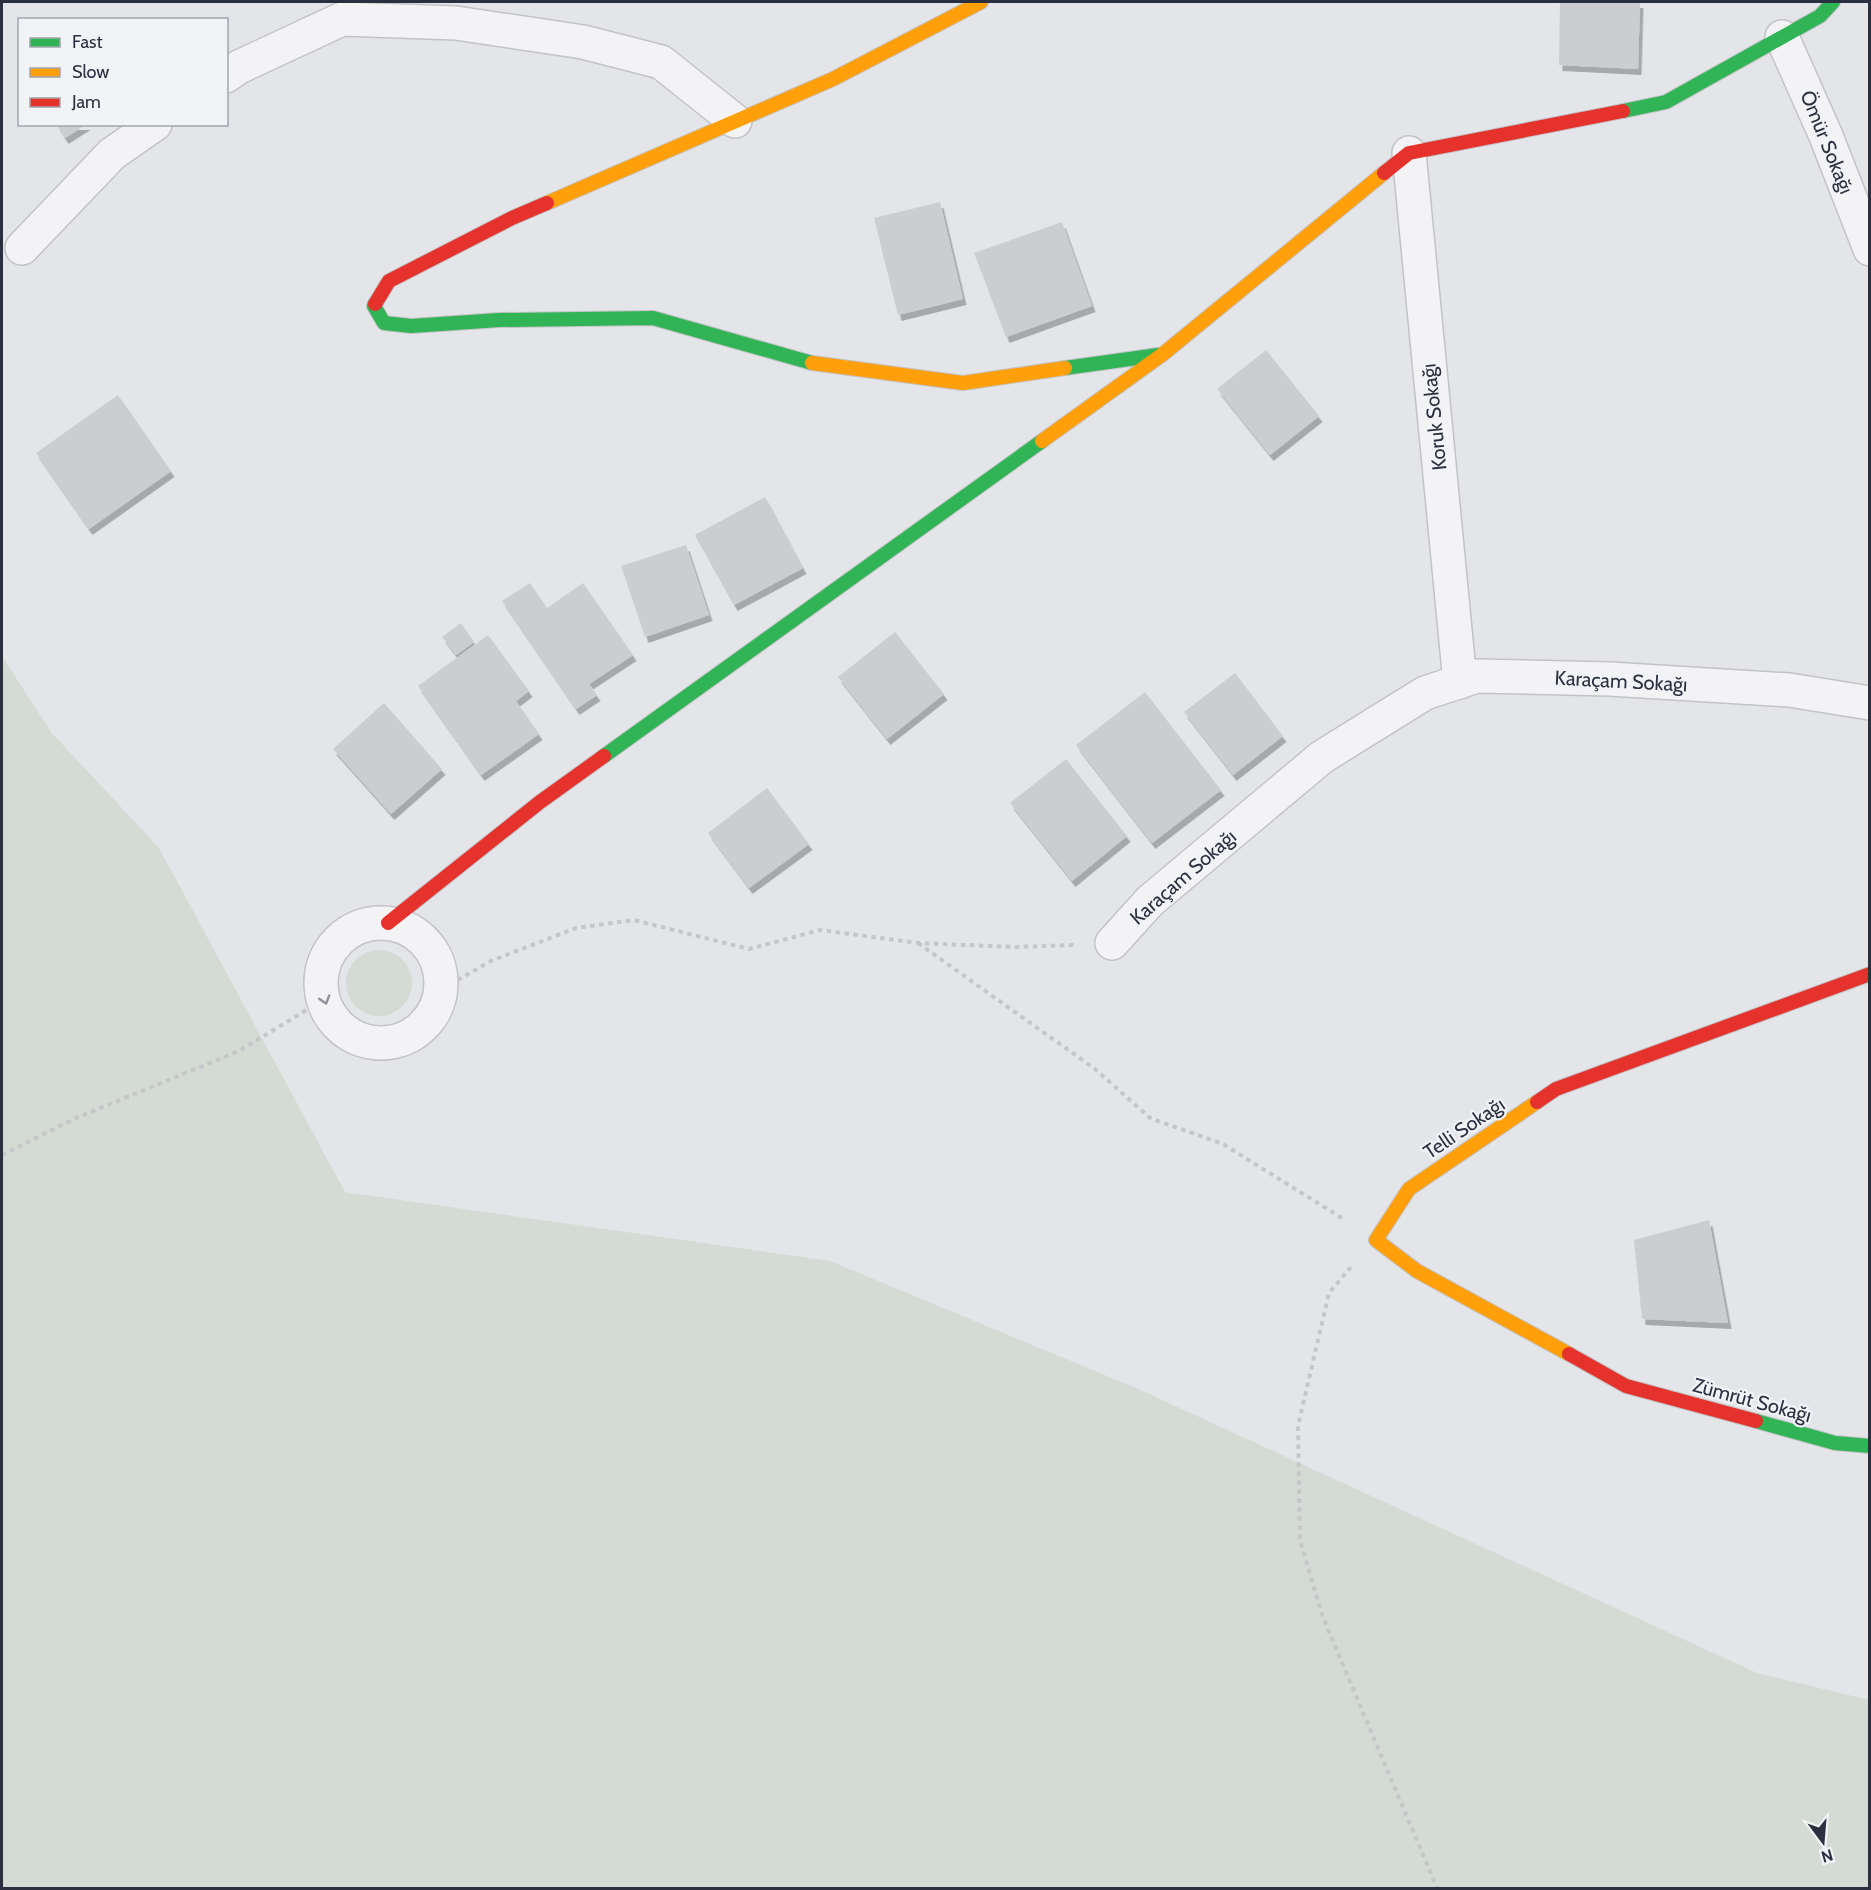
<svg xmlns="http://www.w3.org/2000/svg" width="1871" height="1890" font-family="Cabin,sans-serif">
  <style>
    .green { fill: #d3dbd4 }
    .building { fill: #cccdd1; filter: url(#shadow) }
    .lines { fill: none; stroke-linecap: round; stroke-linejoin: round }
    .street-casing { stroke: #c2c3c6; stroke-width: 36 }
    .fast-casing { stroke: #c2c3c6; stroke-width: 16 }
    .slow-casing { stroke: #c2c3c6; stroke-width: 16 }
    .jam-casing { stroke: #c2c3c6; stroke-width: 16 }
    .path { stroke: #c5c6ca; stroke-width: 4; stroke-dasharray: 4.5 4.5; stroke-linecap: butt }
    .street { stroke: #f3f3f5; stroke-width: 33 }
    .fast { stroke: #30b455; stroke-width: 14 }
    .slow { stroke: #ff9f0a; stroke-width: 14 }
    .jam { stroke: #e5322d; stroke-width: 14 }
    .oneway { stroke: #8f929b }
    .labels { text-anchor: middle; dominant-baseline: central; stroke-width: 4.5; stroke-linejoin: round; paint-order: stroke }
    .street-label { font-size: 20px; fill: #2b3041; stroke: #f2f3f7 }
  </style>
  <defs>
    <filter id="shadow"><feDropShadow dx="3.5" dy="6" stdDeviation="0" flood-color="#0004"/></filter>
  </defs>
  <rect width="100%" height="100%" fill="#e4e5e8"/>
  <path class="green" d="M2 656 51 732 159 848 345 1192 830 1261 1136 1388 1757 1673 1869 1700V1888H2Z
    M346 983a33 33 0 1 1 66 0a33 33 0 1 1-66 0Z"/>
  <path class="building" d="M1560 2H1640L1638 69 1559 65Z
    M56 124H87L65 138Z
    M940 202 963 299 898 315 874 218Z
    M1062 222 1092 306 1006 337 974 253Z
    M1266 350 1319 416 1270 455 1217 389Z
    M118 395 171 471 89 529 36 453Z
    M765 497 803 568 734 605 695 535Z
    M686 545 709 615 645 637 621 566Z
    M530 583 547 608 583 583 633 655 589 684 597 695 576 709 502 601Z
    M461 623 474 642 456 655 442 637Z
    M895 632 944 694 887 739 838 677Z
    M488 635 529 691 516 701 539 734 481 775 418 686Z
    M1235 673 1283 736 1233 775 1184 712Z
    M1145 692 1221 790 1152 843 1076 745Z
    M384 703 442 769 391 814 333 749Z
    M1066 759 1127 836 1072 881 1010 803Z
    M767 788 809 844 749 888 708 833Z
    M1709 1220 1728 1323 1642 1319 1634 1240Z"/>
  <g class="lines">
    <defs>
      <path id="street" d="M1782 37 1826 136 1870 249
        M226 76 239 67 342 19 456 23 583 42 661 62 735 121
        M1409 153 1460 682
        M22 248 112 154 155 124
        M321 983a60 60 0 1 1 120 0a60 60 0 1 1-120 0Z
        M1112 943 1150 901 1322 757 1425 693 1477 676 1610 679 1789 690 1870 703"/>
      <path id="fast" d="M1623 111 1666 102 1820 16 1833 2
        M375 304 374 306 384 323 411 326 499 320 653 318 812 363
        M1065 368 1158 355
        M604 756 1042 441
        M1756 1421 1835 1443 1870 1446"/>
      <path id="slow" d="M547 203 833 79 981 2
        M812 363 963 383 1065 368
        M1042 441 1163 354 1384 173
        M1537 1102 1409 1189 1376 1240 1417 1271 1569 1354"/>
      <path id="jam" d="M1384 173 1409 153 1623 111
        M375 304 389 281 512 218 547 203
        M388 923 540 802 604 756
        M1537 1102 1556 1089 1870 974
        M1569 1354 1626 1386 1756 1421"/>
    </defs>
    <use href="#street" class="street-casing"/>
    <use href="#fast" class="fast-casing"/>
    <use href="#slow" class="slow-casing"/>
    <use href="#jam" class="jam-casing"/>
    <path class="path" d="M918 943 1095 1069 1150 1118 1223 1144 1345 1220
      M442 989 491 961 576 928 634 920 749 949 820 930 918 943 1016 947 1075 945
      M2 1155 76 1118 239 1051 323 1000
      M1351 1267 1329 1293 1298 1426 1300 1540 1322 1615 1437 1888"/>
    <use href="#street" class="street"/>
    <use href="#fast" class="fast"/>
    <use href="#slow" class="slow"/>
    <use href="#jam" class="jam"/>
  </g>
  <defs><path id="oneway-chevron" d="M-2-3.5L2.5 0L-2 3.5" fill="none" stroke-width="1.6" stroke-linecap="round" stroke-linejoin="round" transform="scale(1.5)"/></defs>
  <use class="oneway" href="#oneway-chevron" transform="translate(325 1000) rotate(73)"/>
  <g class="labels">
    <g class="street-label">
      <text transform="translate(1827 142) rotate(68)">Ömür Sokağı</text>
      <text transform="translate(1434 417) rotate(-96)">Koruk Sokağı</text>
      <text transform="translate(1621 681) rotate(3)">Karaçam Sokağı</text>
      <text transform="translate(1183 877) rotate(-41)">Karaçam Sokağı</text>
      <text transform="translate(1464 1128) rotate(-34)">Telli Sokağı</text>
      <text transform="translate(1752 1400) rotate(15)">Zümrüt Sokağı</text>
    </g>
  </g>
  <rect width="1871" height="1890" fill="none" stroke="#2b3041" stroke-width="6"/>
  <rect x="18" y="18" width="210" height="108" fill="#f2f3f7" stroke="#a2a5ae" stroke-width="1.5"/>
  <rect x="30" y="38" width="30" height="9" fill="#30b455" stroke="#a2a5ae" stroke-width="1.5"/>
  <text x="72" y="48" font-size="18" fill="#2b3041">Fast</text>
  <rect x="30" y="68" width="30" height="9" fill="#ff9f0a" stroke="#a2a5ae" stroke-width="1.5"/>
  <text x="72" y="78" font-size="18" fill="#2b3041">Slow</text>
  <rect x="30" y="98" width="30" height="9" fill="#e5322d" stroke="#a2a5ae" stroke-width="1.5"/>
  <text x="72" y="108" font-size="18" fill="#2b3041">Jam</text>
  <g transform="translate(1823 1842) rotate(164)" stroke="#f2f3f7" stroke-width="4.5" paint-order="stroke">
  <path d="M0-4.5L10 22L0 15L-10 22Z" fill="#2b3041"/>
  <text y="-9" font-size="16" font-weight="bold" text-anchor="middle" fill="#2b3041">N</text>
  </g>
</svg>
